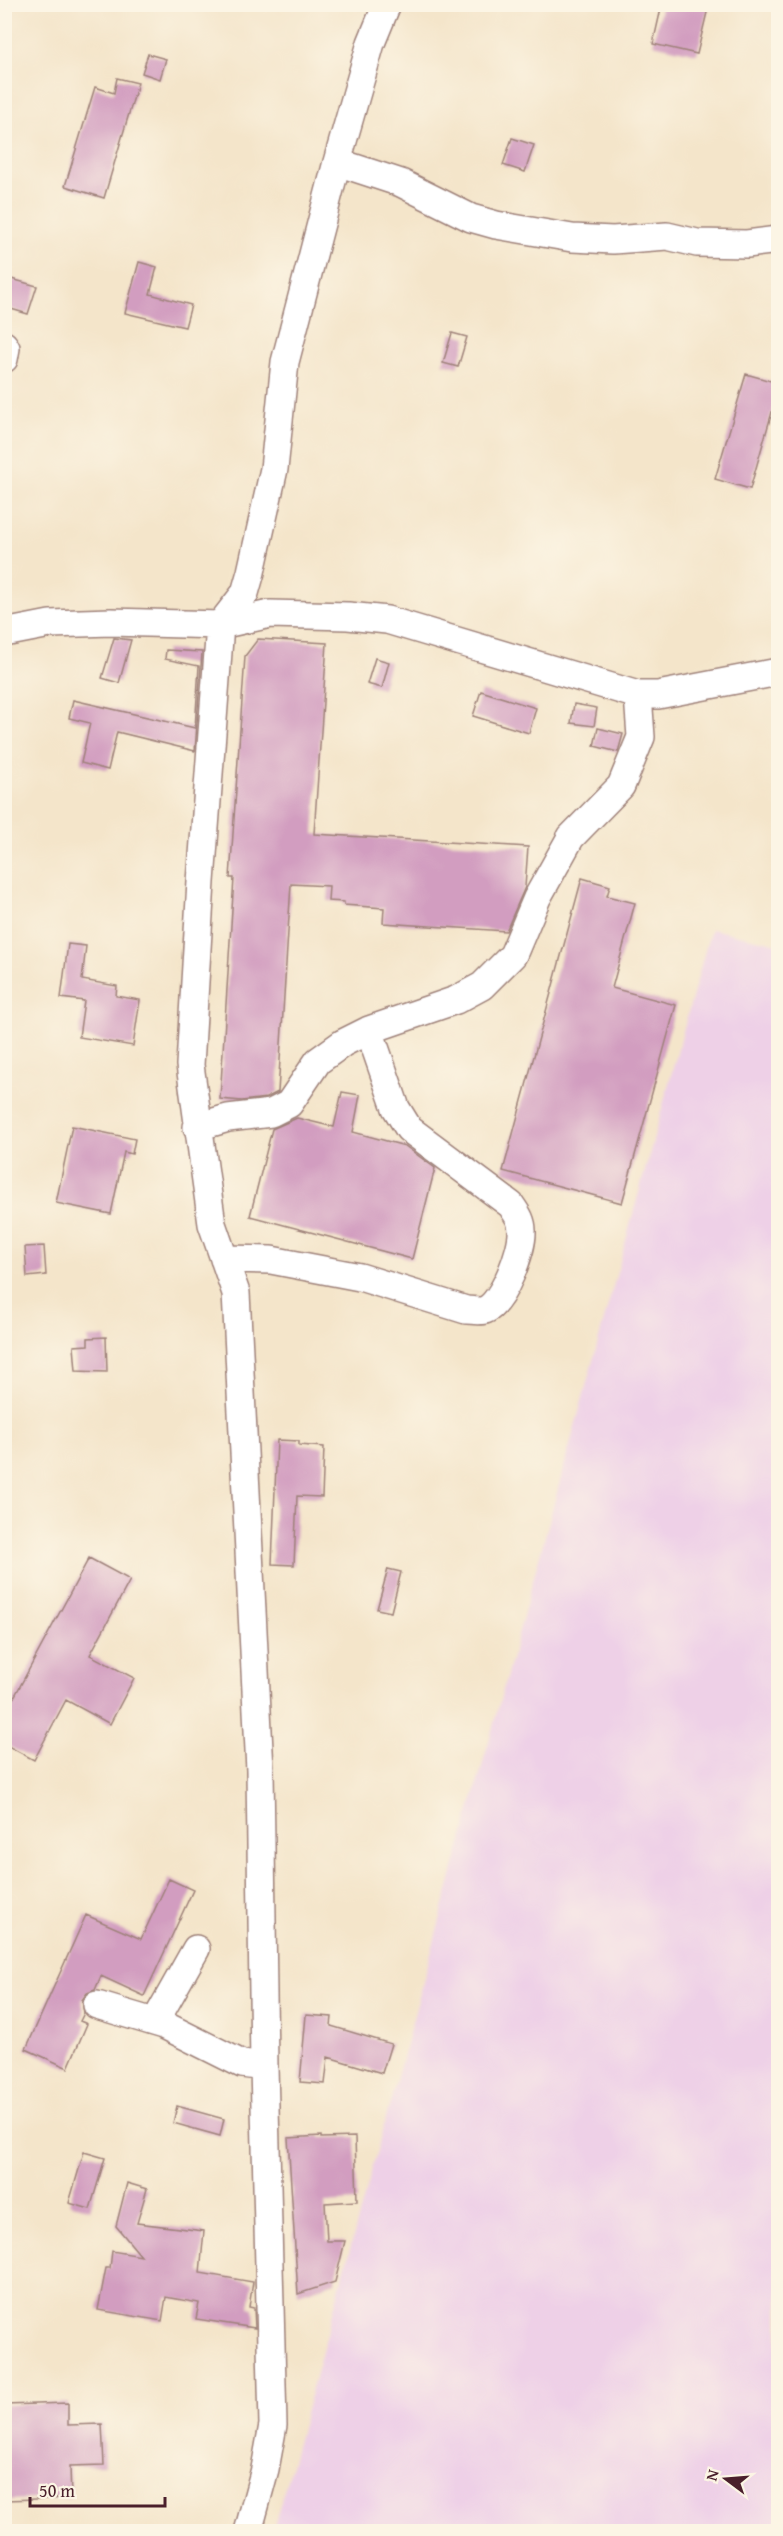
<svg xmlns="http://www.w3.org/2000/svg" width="783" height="2536" font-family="'Gentium Book Plus',serif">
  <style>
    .built { fill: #eed0e7 }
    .building { fill: #d29dc0 }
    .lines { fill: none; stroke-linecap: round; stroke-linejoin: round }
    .minor-casing { stroke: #9f827a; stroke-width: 30 }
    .minor { stroke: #fff; stroke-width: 27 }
  </style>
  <rect width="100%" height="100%" fill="#fcf5e5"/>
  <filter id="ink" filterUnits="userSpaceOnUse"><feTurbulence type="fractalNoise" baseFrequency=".0167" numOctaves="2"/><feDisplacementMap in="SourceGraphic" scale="12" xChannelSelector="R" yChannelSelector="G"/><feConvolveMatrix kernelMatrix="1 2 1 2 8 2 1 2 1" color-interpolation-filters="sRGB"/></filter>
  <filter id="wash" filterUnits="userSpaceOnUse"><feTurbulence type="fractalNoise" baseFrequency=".008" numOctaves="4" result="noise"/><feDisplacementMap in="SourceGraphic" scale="24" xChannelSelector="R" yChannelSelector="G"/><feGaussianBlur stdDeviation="1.35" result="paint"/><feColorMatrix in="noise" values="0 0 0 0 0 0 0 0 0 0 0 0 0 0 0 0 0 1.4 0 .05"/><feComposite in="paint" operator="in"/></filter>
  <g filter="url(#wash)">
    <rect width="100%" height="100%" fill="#f4e5ca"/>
    <path class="built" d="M711 929 778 944V2531H273Z"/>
    <g id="blocks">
      <path class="building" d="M662 4H709L697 54 653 44Z
        M148 54 166 59 160 79 142 73Z
        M117 78 138 83 104 198 65 186 95 87 114 93Z
        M512 138 534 145 525 172 503 165Z
        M139 262 157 267 150 294 191 305 185 327 125 313Z
        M4 277 37 286 28 314 4 307Z
        M452 333 467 337 458 367 443 363Z
        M746 374 778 383V391L750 489 715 479Z
        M114 638 131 640 119 683 102 678Z
        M258 639 327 643 314 834 528 847 525 887 506 931 383 923 384 908 344 905V902L328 901 329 886 291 884 278 1092 266 1098 242 1101 220 1099 234 878H230L245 656Z
        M166 650 202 652 195 751 117 732 108 770 81 763 90 723 69 718 73 700 195 728 199 666 165 659Z
        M375 658 389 662 382 688 367 684Z
        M481 691 536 708 529 733 473 716Z
        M574 704 597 708 594 726 571 723Z
        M598 728 623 734 618 752 594 746Z
        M582 878 610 886 607 896 635 903 612 988 676 1005 622 1203 503 1171Z
        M68 944 86 946 82 980 117 986 116 996 140 1000 133 1046 79 1037 84 1001 61 998Z
        M342 1092 360 1095 353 1132 405 1146 435 1168 412 1259 250 1216 272 1129 297 1118 334 1127Z
        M72 1126 135 1139 132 1154 124 1152 111 1214 56 1203Z
        M44 1246 46 1275 27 1277 25 1247Z
        M106 1337 107 1372 76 1371 74 1346 88 1345V1338Z
        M277 1440 299 1441V1445L324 1447 322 1497 297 1496 294 1565 272 1564Z
        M89 1558 130 1580 90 1655 134 1678 110 1724 66 1700 34 1760 4 1744V1716Z
        M388 1569 401 1572 391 1612 377 1609Z
        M169 1879 193 1890 144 1996 101 1976 95 1990 87 1993 82 2000 84 2013 80 2021 87 2024 68 2068 26 2049 86 1915 141 1939Z
        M306 2015 332 2017 331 2026 391 2044 382 2073 328 2057 325 2084 300 2082Z
        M177 2106 224 2119 220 2136 173 2123Z
        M321 2136V2138L355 2137 357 2201 325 2203 327 2241H345L335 2282 298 2294 288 2138Z
        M84 2152 105 2158 90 2209 69 2203Z
        M127 2183 147 2189 137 2223 204 2231 200 2273 253 2282 249 2307 254 2308 255 2328 196 2319 199 2303 166 2297 162 2321 98 2310 106 2268H110L112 2251 141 2256 116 2226Z
        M68 2403V2425L102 2424 104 2465 70 2466 71 2498 4 2500V2405Z"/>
    </g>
  </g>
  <g filter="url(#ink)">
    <use href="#blocks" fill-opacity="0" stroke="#9f827a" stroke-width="1.5"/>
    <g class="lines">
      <defs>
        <path id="minor" d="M387 4 371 43 337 162 401 183 471 218 496 225 572 238 613 240 667 236 697 243 747 244 778 240
          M4 345 6 348 4 359
          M4 633 50 624 111 622 220 625 245 593 251 572 274 469 285 362 337 162
          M638 695H658L778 672
          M197 1127 228 1118 271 1113 289 1104 318 1061 343 1043 369 1030 456 1000 482 986 513 955 537 898 571 837 621 786 641 737 638 695 387 620 348 616 270 614 220 625 201 882 190 1065 212 1224 236 1293 260 1770 264 2067 273 2425 265 2469 248 2532
          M224 1259 271 1260 360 1277 466 1310C472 1310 480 1312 485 1310 503 1303 523 1249 522 1231 522 1220 517 1214 511 1205L409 1129 396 1108 369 1030
          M97 2005 164 2025 242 2064 264 2067
          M155 2022 196 1949"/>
      </defs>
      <use href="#minor" class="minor-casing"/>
      <use href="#minor" class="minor"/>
    </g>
  </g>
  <rect width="783" height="2536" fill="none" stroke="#fcf5e5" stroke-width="24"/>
  <g transform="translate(726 2479) rotate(286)" stroke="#fcf5e5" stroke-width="4.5" paint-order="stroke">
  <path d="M0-4.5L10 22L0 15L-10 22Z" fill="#4a1f2b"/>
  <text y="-9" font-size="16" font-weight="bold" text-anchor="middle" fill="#4a1f2b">N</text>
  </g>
  <path d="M30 2497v9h135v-9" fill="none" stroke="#4a1f2b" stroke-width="3"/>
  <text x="39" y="2497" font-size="18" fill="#4a1f2b" stroke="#fcf5e5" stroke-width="4.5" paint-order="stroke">50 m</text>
</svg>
